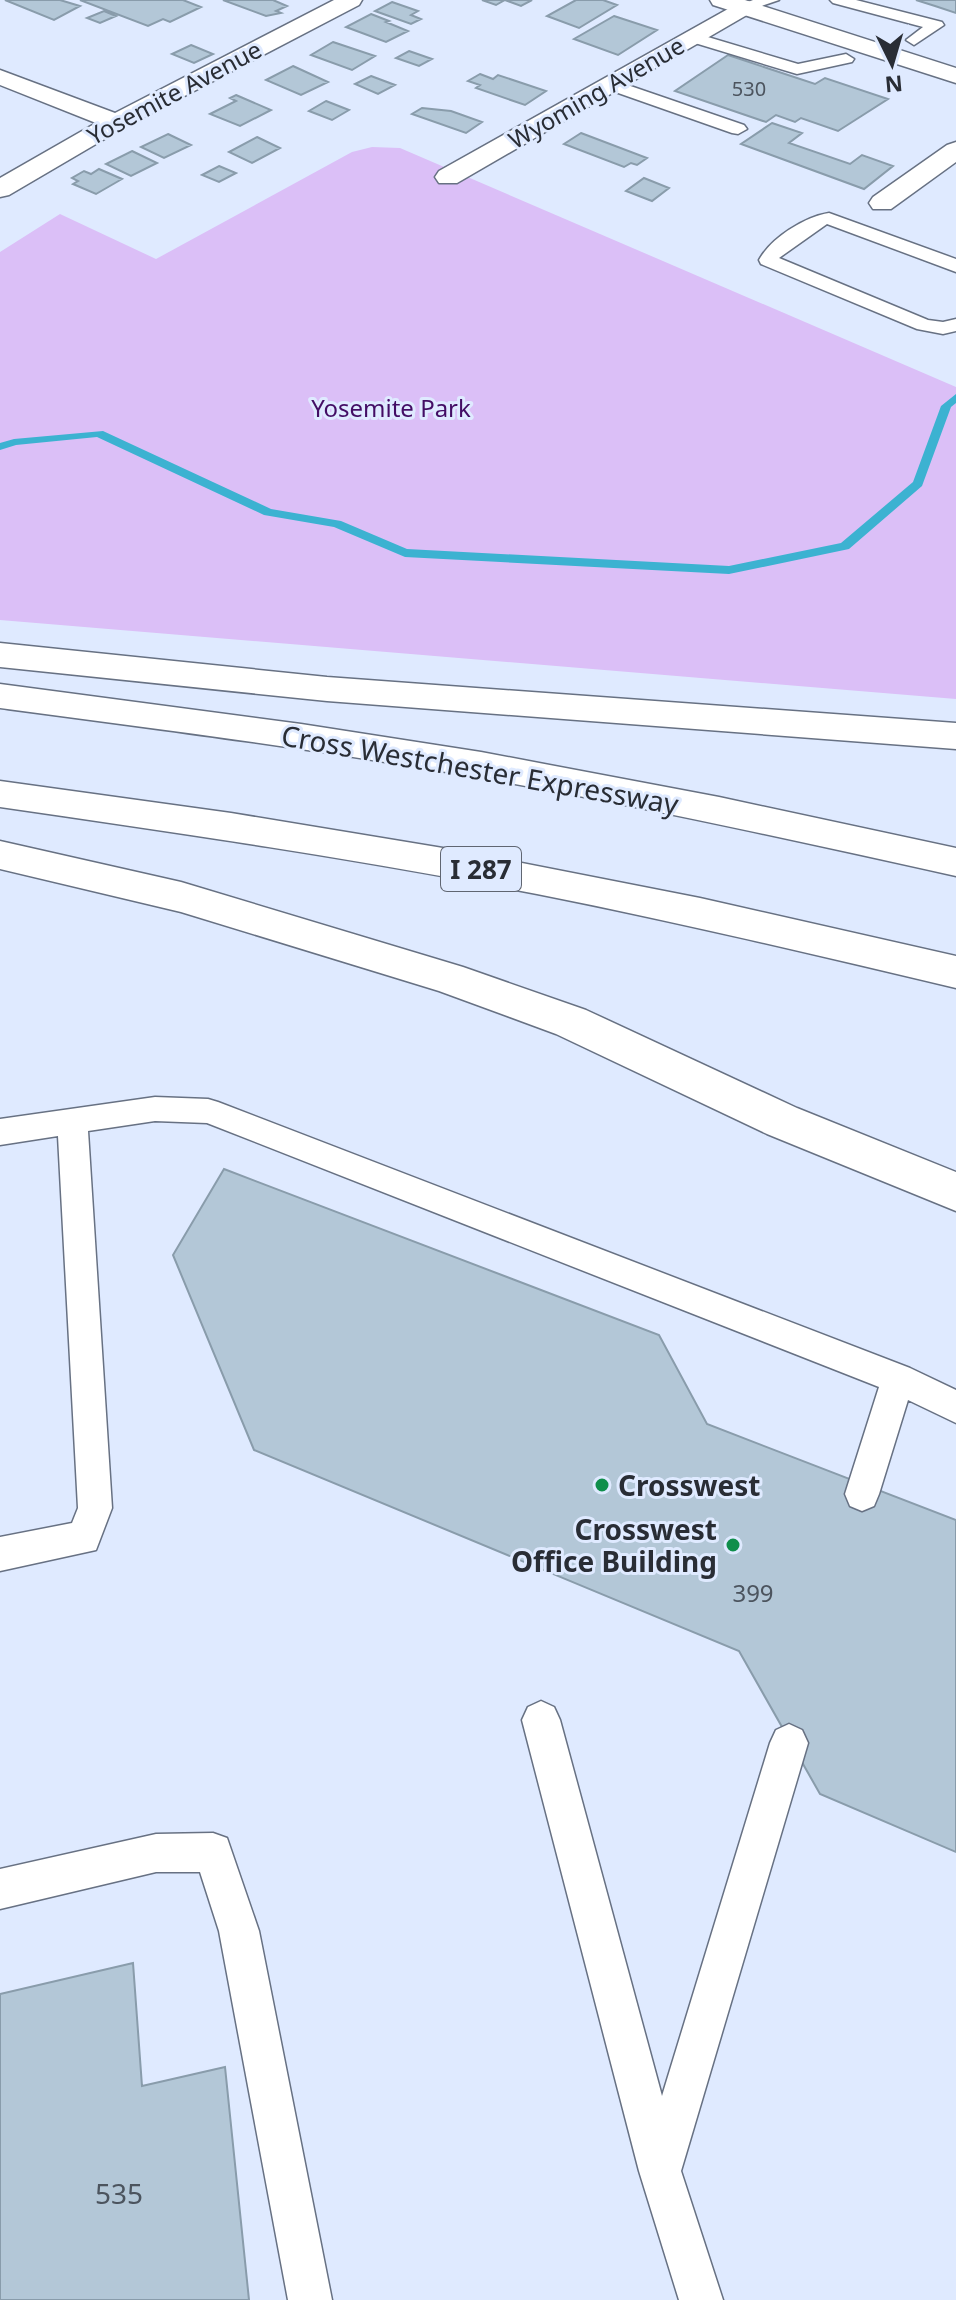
<svg xmlns="http://www.w3.org/2000/svg" width="956" height="2300" font-family="'Noto Sans',sans-serif">
  <style>
    .green { fill: #dbbff7 }
    .lines { fill: none; stroke-linecap: round; stroke-linejoin: round }
    .stream { fill: #3cb2d1; fill-rule: evenodd }
    .building { fill: #b3c7d7; stroke: #899cab; stroke-width: 2 }
    .lane-casing { stroke: #677183; stroke-width: 3 }
    .street-casing { stroke: #677183; stroke-width: 3 }
    .primary-casing { stroke: #677183; stroke-width: 3 }
    .highway-casing { stroke: #677183; stroke-width: 3 }
    .lane { fill: #fff; fill-rule: evenodd }
    .street { fill: #fff; fill-rule: evenodd }
    .primary { fill: #fff; fill-rule: evenodd }
    .highway { fill: #fff; fill-rule: evenodd }
    .poi-dot { fill: #0f8e4b; stroke: #dfeaff; stroke-width: 3 }
    .labels { text-anchor: middle; dominant-baseline: central; stroke-width: 6; stroke-linejoin: round; paint-order: stroke }
    .far-number-label { font-size: 20px; fill: #4c545e }
    .far-street-label { font-size: 24px; fill: #292d35; stroke: #dfeaff }
    .far-park-label { font-size: 24px; fill: #430d65; stroke: #dfeaff }
    .number-label { font-size: 24px; fill: #4c545e }
    .shield { fill: #dfeaff; stroke: #606672; stroke-width: 2 }
    .shield-label { font-size: 26px; font-weight: bold; fill: #292d35 }
    .street-label { font-size: 28px; fill: #292d35; stroke: #dfeaff }
    .poi-label { font-size: 28px; font-weight: bold; fill: #292d35; stroke: #dfeaff; text-anchor: start }
    .near-number-label { font-size: 28px; fill: #4c545e }
  </style>
  <rect width="100%" height="100%" fill="#dfeaff"/>
  <path class="green" d="M372 147 400 148 956 387V699L0 620V252L60 214 156 259 352 152Z"/>
  <g class="lines">
    <path class="stream" d="M956 394V403L951 407 922 486 849 549 729 574 405 557 334 527 264 515 97 437 16 445 0 450V443L14 439 103 431 271 509 341 521 407 549 729 566 841 543 913 482 941 406Z"/>
  </g>
  <path class="building" d="M5 0H60L80 6 54 20Z
    M80 0H183L201 7 170 22 163 19 148 26Z
    M223 0H273L287 6 276 11 281 13 266 16Z
    M482 0H532L521 6 505 0 496 5Z
    M576 0H603L617 5 579 28 547 16Z
    M916 0H956V13L935 6Z
    M392 2 418 11 411 15 421 19 411 24 375 11Z
    M104 11 116 16 100 23 87 18Z
    M371 14 389 21 386 22 408 31 386 42 346 27Z
    M614 16 657 30 618 55 574 39Z
    M333 42 375 56 352 70 311 55Z
    M191 45 213 54 194 63 172 54Z
    M409 51 432 59 419 66 396 58Z
    M728 55 815 84 825 78 888 99 838 131 801 118 795 122 776 115 766 122 675 91Z
    M293 66 328 82 301 95 266 80Z
    M480 74 493 79 498 75 546 91 525 105 476 88 480 85 468 81Z
    M371 76 395 85 378 94 355 84Z
    M236 95 271 110 240 126 210 114 236 101 230 98Z
    M326 101 349 110 332 120 309 111Z
    M422 108 451 111 482 122 466 133 412 114Z
    M772 123 802 133 789 143 850 164 862 155 893 166 864 189 741 144Z
    M581 133 647 158 637 165 631 163 624 167 564 144Z
    M168 134 191 145 164 158 141 147Z
    M257 137 280 148 252 163 229 152Z
    M132 151 157 163 131 176 106 164Z
    M219 166 236 173 219 182 202 175Z
    M99 169 122 179 96 194 73 184 78 181 72 178 84 171 91 174Z
    M644 178 669 188 652 201 626 191Z
    M224 1169 659 1335 707 1424 956 1520V1852L820 1794 739 1651 254 1450 173 1255Z
    M133 1963 142 2086 225 2067 249 2300H0V1994Z"/>
  <g class="lines">
    <defs>
      <path id="lane" d="M753 0H779L744 12 736 7Z
        M830 0H856L942 22 944 25 914 45 906 40 923 27 833 3Z
        M691 32 798 64 846 54 854 59 852 62 797 74 685 40V34Z
        M610 79 744 125 747 129 738 134 732 133 604 88 602 84 604 80Z
        M829 213 956 259V272L827 224 779 258 928 320 943 322 956 319V331L943 334 917 329 761 264 759 260C771 238 804 217 829 213Z
        M155 1097 208 1099 218 1102 910 1368 956 1390V1423L908 1400 879 1494 874 1506 862 1511 850 1506 845 1494 879 1387 207 1123 155 1121 88 1131 112 1508 96 1550 0 1571V1537L72 1523 78 1508 58 1136 0 1145V1119Z
        M541 1701 554 1707 560 1720 662 2096 770 1743 776 1730 789 1724 802 1730 808 1743 681 2171 723 2300H679L639 2171 522 1720 528 1707Z
        M213 1833 227 1838 259 1931 332 2300H288L219 1931 200 1872H156L0 1909V1869L156 1834Z"/>
      <path id="street" d="M334 0H362L359 5 125 127 9 195 0 197V178L96 123 0 85V70L115 113Z
        M744 0 752 2 755 7 752 12 457 183H439L435 177 439 171Z
        M956 142V162L891 209H873L869 203 873 197 947 145Z"/>
      <path id="primary" d="M710 0H744L956 68V83L713 5Z"/>
      <path id="highway" d="M0 643 327 677 956 723V749L327 701 0 667Z
        M0 684 301 724 481 752 719 797 956 848V876C798 841 640 806 481 778 321 750 160 729 0 708Z
        M0 781 231 813 461 851 700 898 956 956V988C817 955 678 922 537 894 359 859 180 833 0 807Z
        M0 841 181 882 463 967 586 1010 797 1108 956 1172V1211L767 1134 556 1034 439 991 181 912 0 869Z"/>
    </defs>
    <use href="#lane" class="lane-casing"/>
    <use href="#street" class="street-casing"/>
    <use href="#primary" class="primary-casing"/>
    <use href="#highway" class="highway-casing"/>
    <use href="#lane" class="lane"/>
    <use href="#street" class="street"/>
    <use href="#primary" class="primary"/>
    <use href="#highway" class="highway"/>
  </g>
  <g class="poi-dot">
    <circle cx="602" cy="1485" r="8"/>
    <circle cx="733" cy="1545" r="8"/>
  </g>
  <g class="labels">
    <g class="far-number-label">
      <text x="749" y="88">530</text>
    </g>
    <g class="far-street-label">
      <text transform="translate(174 92) rotate(-28)">Yosemite Avenue</text>
      <text transform="translate(596 92) rotate(-30)">Wyoming Avenue</text>
    </g>
    <g class="far-park-label">
      <text x="391" y="407">Yosemite Park</text>
    </g>
    <g class="number-label">
      <text x="753" y="1592">399</text>
    </g>
    <rect class="shield" x="441" y="847" width="80" height="44" rx="6"/>
    <g class="shield-label">
      <text x="481" y="869">I 287</text>
    </g>
    <g class="street-label">
      <text transform="translate(480 769) rotate(10)">Cross Westchester Expressway</text>
    </g>
    <g class="poi-label">
      <text x="618" y="1485">Crosswest</text>
      <text x="717" y="1529" text-anchor="end">Crosswest<tspan x="717" dy="32">Office Building</tspan></text>
    </g>
    <g class="near-number-label">
      <text x="119" y="2193">535</text>
    </g>
  </g>
  <g transform="translate(892 64) rotate(175)" stroke="#dfeaff" stroke-width="6" paint-order="stroke">
  <path d="M0-6L14 30L0 20L-14 30Z" fill="#292d35"/>
  <text y="-12" font-size="22" font-weight="bold" text-anchor="middle" fill="#292d35">N</text>
  </g>
</svg>
